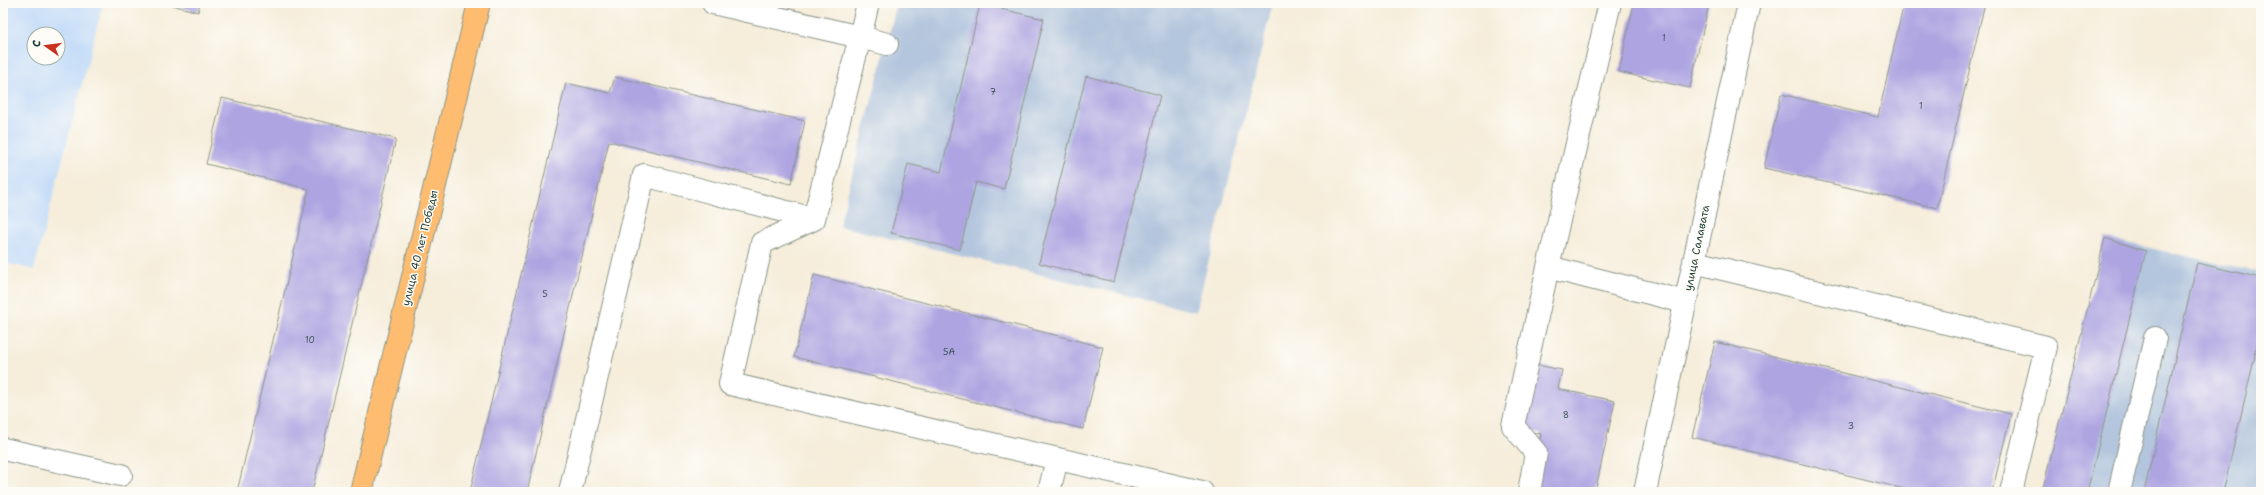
<svg xmlns="http://www.w3.org/2000/svg" width="2264" height="495" font-family="'Shantell Sans',sans-serif">
  <style>
    .built { fill: #c6ddf8; fill-rule: evenodd }
    .industrial { fill: #b4c6dd }
    .building { fill: #ada4e1 }
    .lines { fill: none; stroke-linecap: round; stroke-linejoin: round }
    .minor-casing { stroke: #8a9587; stroke-width: 24 }
    .major-casing { stroke: #8a9587; stroke-width: 24 }
    .minor { stroke: #fff; stroke-width: 22 }
    .major { stroke: #febc70; stroke-width: 22 }
    .labels { text-anchor: middle; dominant-baseline: central; stroke-width: 3; stroke-linejoin: round; paint-order: stroke }
    .number-label { font-size: 9px; fill: #42575f }
    .street-label { font-size: 11px; fill: #1f3d34; stroke: #fdfcf7 }
  </style>
  <rect width="100%" height="100%" fill="#fdfcf7"/>
  <filter id="ink" filterUnits="userSpaceOnUse"><feTurbulence type="fractalNoise" baseFrequency=".025" numOctaves="2"/><feDisplacementMap in="SourceGraphic" scale="8" xChannelSelector="R" yChannelSelector="G"/><feConvolveMatrix kernelMatrix="1 2 1 2 8 2 1 2 1" color-interpolation-filters="sRGB"/></filter>
  <filter id="wash" filterUnits="userSpaceOnUse"><feTurbulence type="fractalNoise" baseFrequency=".012" numOctaves="4" result="noise"/><feDisplacementMap in="SourceGraphic" scale="16" xChannelSelector="R" yChannelSelector="G"/><feGaussianBlur stdDeviation="0.9" result="paint"/><feColorMatrix in="noise" values="0 0 0 0 0 0 0 0 0 0 0 0 0 0 0 0 0 1.4 0 .05"/><feComposite in="paint" operator="in"/></filter>
  <g filter="url(#wash)">
    <rect width="100%" height="100%" fill="#f6edda"/>
    <path class="built" d="M3 3H103L34 270 3 262ZM34 34H58V58H34Z"/>
    <path class="industrial" d="M897 3H1273L1196 312 839 226Z
      M2105 238 2261 273V492H2042Z"/>
    <g id="blocks">
      <path class="building" d="M165 3H200L198 12Z
        M1634 3H1709L1690 88 1619 72Z
        M1904 3H1985L1937 208 1764 168 1781 94 1878 117Z
        M980 4 1044 19 1004 189 976 182 960 250 891 233 908 164 941 172Z
        M1086 76 1160 95 1114 282 1039 263Z
        M615 77 805 121 791 184 609 141 527 492H470L566 83 610 93Z
        M222 98 396 139 312 492H237L309 189 206 164Z
        M2105 238 2146 251 2087 492H2042Z
        M2197 263 2261 278V330L2223 492H2144Z
        M814 275 1103 347 1083 429 794 357Z
        M1715 342 2011 414 1992 492H1917L1692 437Z
        M1532 364 1562 370 1558 389 1615 401 1595 492H1528L1541 434 1518 429Z"/>
    </g>
  </g>
  <g filter="url(#ink)">
    <use href="#blocks" fill-opacity="0" stroke="#8a9587" stroke-width="1"/>
    <g class="lines">
      <defs>
        <path id="minor" d="M713 3 860 37 868 3
          M1610 3 1548 267 1685 302
          M814 219 762 243 730 384 1202 492
          M1694 262 2046 347 2011 492
          M3 449 121 475
          M570 492 644 175 814 219 860 37 887 44
          M1049 492 1057 459
          M1529 492 1536 453 1513 426 1548 267
          M1645 492 1749 3
          M2119 492 2155 338"/>
        <path id="major" d="M361 492 479 3"/>
      </defs>
      <use href="#minor" class="minor-casing"/>
      <use href="#major" class="major-casing"/>
      <use href="#minor" class="minor"/>
      <use href="#major" class="major"/>
    </g>
  </g>
  <g class="labels">
    <g class="number-label">
      <text x="1664" y="38">1</text>
      <text x="993" y="92">7</text>
      <text x="1921" y="106">1</text>
      <text x="545" y="294">5</text>
      <text x="310" y="340">10</text>
      <text x="949" y="352">5А</text>
      <text x="1566" y="415">8</text>
      <text x="1851" y="426">3</text>
    </g>
    <g class="street-label">
      <text transform="translate(420 248) rotate(-76)">улица 40 лет Победы</text>
      <text transform="translate(1697 248) rotate(-78)">улица Салавата</text>
    </g>
  </g>
  <rect width="2264" height="495" fill="none" stroke="#fdfcf7" stroke-width="16"/>
  <g transform="translate(46 46) rotate(284)"><circle r="19" fill="#fdfcf7" stroke="#a4b0a9"/>
  <path d="M0-3L7 15L0 10L-7 15Z" fill="#c8321e"/>
  <text y="-6" font-size="11" font-weight="bold" text-anchor="middle" fill="#1f3d34">С</text>
  </g>
</svg>
